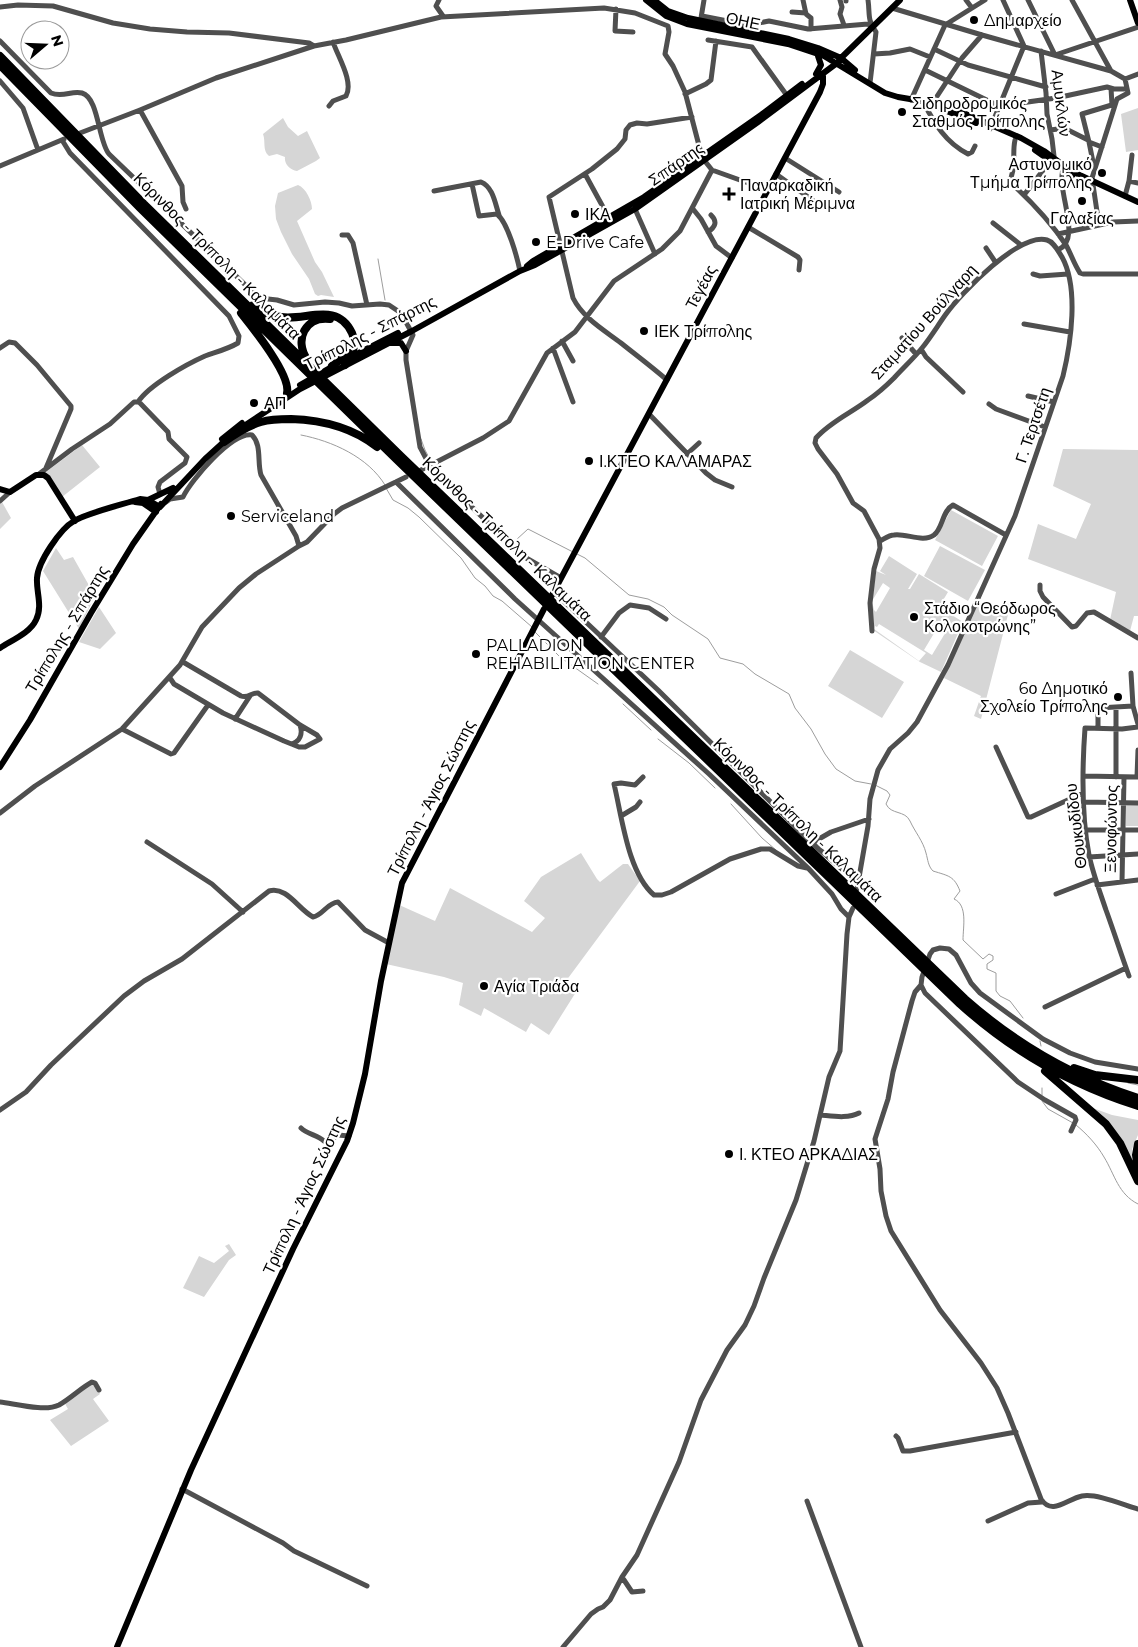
<svg xmlns="http://www.w3.org/2000/svg" width="1138" height="1647" font-family="Montserrat,sans-serif">
  <style>
    .green { fill: #d6d6d6; fill-rule: evenodd }
    .lines { fill: none; stroke-linecap: round; stroke-linejoin: round }
    .stream { stroke: #9d9d9d; stroke-width: 1 }
    .minor { stroke: #4f4f4f; stroke-width: 5 }
    .major { stroke: #000; stroke-width: 6 }
    .highway { stroke: #000; stroke-width: 8 }
    .poi-dot { fill: #000; stroke: #fff; stroke-width: 2 }
    .labels { text-anchor: middle; dominant-baseline: central; stroke-width: 4.5; stroke-linejoin: round; paint-order: stroke }
    .poi-label { font-size: 16px; fill: #000; stroke: #fff; text-anchor: start }
    .street-label { font-size: 16px; fill: #000; stroke: #fff }
  </style>
  <rect width="100%" height="100%" fill="#fff"/>
  <path class="green" d="M1138 108V150L1126 152 1121 114Z
    M283 118 288 127 298 136 307 131 320 158 316 161 297 171C290 170 284 164 285 157L277 154 269 156C262 150 266 142 263 134Z
    M298 185C306 188 312 201 312 209L297 221 315 262 322 272 334 297 321 295 318 296 315 294 309 279 292 254 281 232 276 219 275 206 278 193Z
    M82 445 100 467 62 497 46 472Z
    M1063 449 1138 450V616H1134L1130 631 1110 620 1116 592 1028 559 1038 524 1076 539 1091 504 1053 486Z
    M2 502 11 518 0 529V503Z
    M951 510 998 536 982 566 935 540Z
    M940 546 985 570 968 601 924 576Z
    M56 548 64 560 73 557 95 596 79 629 43 571Z
    M889 556 917 574 908 589H910L919 574 948 592 939 607 963 622 941 672 920 662 873 630 872 601 876 571 886 575 880 571ZM883 583 890 588 876 612 874 610 872 601ZM879 624 926 653 919 661 874 629 875 626 877 627ZM939 625 947 630 932 655 924 650Z
    M1011 603 981 719 974 716 981 696 944 678 976 606C988 610 1000 605 1011 603Z
    M99 607 116 633 100 649 79 642Z
    M850 650 904 682 882 718 828 686Z
    M1126 805H1138V826H1126Z
    M581 853 597 879 600 882 623 864H628L640 881 563 985 576 992 549 1035 531 1023 526 1032 484 1008 481 1016 459 1005 463 983 444 977 386 964 397 904 435 921 450 888 532 932 545 918 524 901 541 877Z
    M1090 1107 1112 1115 1138 1120V1135L1132 1149V1160Z
    M229 1244 236 1255 229 1260 204 1297 183 1288 199 1256 214 1263 229 1251 225 1246Z
    M93 1383 100 1394 93 1399 109 1421 71 1446 50 1420 68 1409 64 1402Z"/>
  <g class="lines">
    <path class="stream" d="M378 259 385 300
      M301 435C332 441 368 457 385 485
      M421 439 425 450 432 463
      M435 466 444 476
      M386 488 393 500 408 508 419 517 461 558 475 578 485 586 493 596 502 601 532 627
      M511 542 516 540 528 529 573 552
      M577 554 585 558 629 595 648 599 664 607 672 615 708 639 720 658 743 664 755 674 789 694 795 708 811 729 825 754 836 769 855 781 871 784
      M535 632 560 657 598 684
      M623 704 651 730
      M658 739 689 763 715 788
      M875 785 887 791 890 795 886 804C891 815 905 810 910 821 915 832 923 841 926 853 928 860 928 866 933 871 949 876 954 876 960 891L954 899C968 905 963 927 963 940L983 959 989 954 993 956V960L987 964V969L996 973V991L1000 996 1010 1001 1023 1018
      M731 804 762 838 776 850
      M1040 1041 1041 1046
      M1128 1083 1138 1085
      M1042 1088V1095
      M1042 1101 1048 1109 1073 1123
      M1076 1125C1087 1134 1097 1145 1104 1157 1115 1175 1118 1194 1138 1204"/>
    <path class="minor" d="M439 0 436 6 443 16
      M803 0 806 14 811 18V29
      M840 0 842 7 840 14 844 25
      M846 0V1
      M868 0C870 14 867 20 876 32L870 83
      M966 0 972 8
      M1028 0 1055 55
      M1072 0 1111 71
      M0 7 18 5 53 6 113 23 150 29 187 32 229 33 309 43 314 46
      M892 8 982 35 1111 71 1125 79 1138 74
      M616 9 615 31 633 32
      M792 12 806 13
      M702 16 748 25 769 21 808 29 868 24 872 27
      M701 18 704 0
      M708 40 752 47 788 97
      M0 41 51 93C63 98 72 90 82 93 99 98 98 141 109 154L259 298 277 300 294 305 325 302 339 303 352 306 380 304 389 305 401 313 413 335 406 351V360L420 447 430 466 521 555 561 578
      M934 49 968 65 1046 87
      M874 54 890 53 910 49 930 57
      M1055 55 1138 27
      M925 70 999 106 1056 98 1107 87 1114 89H1127
      M0 81 23 108 38 150
      M1111 88 1112 105
      M685 94 706 84 711 80 716 41
      M911 100 945 25 985 0
      M923 102C935 124 945 142 968 154L972 152 975 146
      M932 104 962 58 982 35
      M329 106 333 101 346 96C354 82 338 57 333 42
      M140 110 182 186 183 202 186 209
      M990 129 1024 46 1003 0
      M1051 130 1064 128 1088 140
      M80 133 140 110 216 78 314 46 346 40 441 17 604 8 635 13 668 26 669 32 665 54 673 66 685 92 702 157 704 160 712 170 768 190
      M62 140 70 153 229 316 239 336 238 343C228 349 216 352 205 356 187 364 149 385 138 402
      M1015 140C1013 149 1014 157 1014 166 1013 172 1010 177 1011 183 1032 202 1050 221 1066 245 1071 254 1074 264 1080 273L1083 274H1138
      M1089 142 1082 114 1115 104
      M785 158 839 192
      M0 166 64 139
      M1094 167 1089 142 1102 147
      M585 174 609 218
      M776 174 815 202
      M1129 181 1138 183
      M472 184 479 216 497 214C508 223 517 257 520 271
      M434 191 481 182C493 187 495 203 499 215
      M1024 195 1054 156 1052 139 1047 114 1046 93 1041 51
      M1125 196 1129 181 1132 155
      M635 209 655 254
      M693 209 701 219 716 246 732 258
      M993 223 1021 245
      M1099 225 1092 178 1117 99 1128 93 1125 79
      M748 227 798 257 800 260 799 270
      M708 232C715 227 718 222 711 215
      M1058 234 1113 222 1138 221
      M342 235H348L353 243 367 305
      M986 248 996 263
      M1058 250C1084 238 1054 189 1064 167
      M1033 274 1040 276 1068 274
      M1024 324 1070 332
      M902 338 916 354
      M562 341 573 361
      M0 348 9 342 15 343 37 365 71 406V409L46 468
      M553 348 573 402
      M921 349 926 357 963 392
      M667 380C652 367 636 355 621 343 604 330 583 318 573 298L549 197 592 169 617 149 625 139 626 130 630 125 637 123 647 124 692 117
      M1028 396 1054 402
      M989 404 996 409 1045 427
      M649 414 706 473 715 480 732 487
      M687 454 699 443
      M421 470 483 438 509 421 547 353 575 332 614 281 662 249 680 231 712 170
      M39 474 72 449 110 424 134 402H139L168 432 169 439 187 457 185 463 160 482 158 487 160 494
      M396 482 515 599 709 774 808 868 832 894 841 909 849 917
      M0 501 10 492
      M166 502 170 499 183 497C191 480 232 432 252 435 262 445 257 462 261 475L296 536 299 546
      M880 541C884 539 889 535 894 535 906 533 923 543 934 535 943 528 942 511 953 505L1006 535
      M1040 585V591L1043 597 1072 627 1076 626 1087 613 1094 612 1138 638
      M554 592 658 690 812 843 842 869 859 879
      M601 637 619 613 630 605 649 608 666 619
      M1131 673 1133 706 1138 724
      M170 678 174 684 223 713 284 741 299 747H305L320 739 317 735 300 725 258 693C252 692 248 699 241 696L183 662
      M235 719 250 696
      M1098 728V708L1133 706
      M122 729 171 754 174 753 208 705
      M292 744C300 741 303 734 300 725
      M996 747 1028 817H1031L1083 793
      M1083 776 1138 777
      M643 777 635 785 621 783 614 784C622 817 628 873 654 895H662L671 892 730 859 761 849H770L798 866 807 868
      M1116 777V707
      M1137 777 1138 750
      M1084 802 1138 803
      M0 813 35 786 122 729 180 665 202 627 239 588 256 574 299 546 307 542 334 514 342 508 406 477
      M621 816 636 807 640 802
      M1086 830H1138
      M147 842 212 884 243 912
      M812 843 831 832 869 819
      M1089 857 1138 854
      M1122 882 1124 777
      M1097 885 1138 880
      M857 889 868 826 870 799 878 770 890 749 908 733 917 722 948 665 1015 516 1063 376C1071 343 1079 288 1062 257 1058 251 1054 242 1047 240 1020 232 961 293 946 314 938 325 931 337 922 348 914 358 903 368 894 378 886 386 877 394 868 400 851 413 830 422 816 438L815 443 818 449 837 474 853 503 864 511 879 539 880 548 874 569 870 603 872 631
      M1056 894 1095 879
      M1129 976C1121 954 1114 932 1106 910 1100 892 1093 874 1089 855 1081 813 1082 770 1085 728L1122 729 1138 727
      M921 985 915 992 912 1001 893 1072 888 1099 875 1139 880 1169 881 1191 886 1216 891 1231 940 1310 981 1363 997 1388 1008 1413 1041 1499C1052 1516 1067 1499 1082 1496 1096 1493 1124 1505 1138 1509
      M1045 1007 1126 968
      M0 1110 26 1092 51 1065 124 996 144 981 182 959 269 891C287 886 298 909 313 917 323 915 327 903 338 902L365 930 389 943
      M820 1115C832 1116 848 1119 859 1113
      M301 1128C307 1134 317 1135 324 1141L331 1140 338 1135 349 1136
      M1071 1131 1076 1120 1075 1117 1045 1100 1018 1082 925 993 921 985 922 977 930 954 933 950 940 948 949 949 956 955 971 983 980 993 1043 1039 1070 1053 1095 1062 1138 1069
      M0 1402C16 1404 45 1412 59 1405 71 1398 81 1388 92 1382L95 1383 99 1390
      M896 1436 898 1438 903 1451H910L1016 1432
      M182 1489 283 1543 294 1551 367 1586
      M807 1501 861 1647
      M988 1521 1028 1503 1042 1502
      M622 1577 632 1592 643 1591
      M563 1647 591 1614 598 1609 603 1607 610 1600 622 1577 637 1555 679 1462 701 1400 727 1350 745 1325 754 1306 764 1278 796 1200 814 1141 829 1077 840 1051 847 934 849 917 853 908"/>
    <path class="major" d="M646 0 666 16 687 24 788 44 824 56 885 93 898 97 945 105 1021 138 1044 151 1071 171 1138 202
      M654 0 668 11 688 18 789 39 818 48 841 58 855 70
      M1130 0 1138 23
      M816 74 821 65 817 53
      M937 107 976 123
      M1035 150 1072 176
      M527 266 533 261 644 197 761 115 802 84
      M391 343H401L406 351
      M349 358 398 333
      M300 385 335 365
      M241 428 300 389 412 331 520 271 535 265 635 209 758 122 837 63 841 58 900 0
      M222 439 242 423
      M0 489 10 492 36 475H44L48 478 75 521
      M148 500 173 488
      M135 502 143 503 156 512
      M160 507 205 459 227 439
      M551 597 820 92 823 84V74
      M0 648C12 640 30 633 36 620 43 606 36 592 37 578 38 562 60 529 74 521 90 512 121 505 140 499L148 500 160 507
      M0 767 30 720 91 613 133 544 161 504
      M117 1647 191 1470 293 1249 347 1141 353 1123 365 1074 381 981 402 883 544 609"/>
    <path class="highway" d="M0 56 144 204 401 456 965 999C1016 1044 1073 1077 1138 1098
      M0 65 140 208 397 460 960 1004C1012 1051 1071 1085 1138 1106
      M253 305C261 311 270 316 281 317 306 321 337 301 352 333 357 344 352 356 345 365
      M241 313C253 328 291 375 287 393
      M307 359C294 340 305 316 330 319
      M332 366 345 356 350 346
      M224 442C235 434 247 426 261 422 271 419 281 419 291 419 322 420 352 427 377 447
      M1074 1068 1095 1075 1138 1080
      M1045 1071 1106 1124 1120 1143 1138 1181
      M1138 1144 1136 1155 1138 1170"/>
  </g>
  <g class="poi-dot">
    <circle cx="974" cy="20" r="5"/>
    <circle cx="902" cy="112" r="5"/>
    <circle cx="1102" cy="173" r="5"/>
    <path d="M726.5 186.5h5v5h5v5h-5v5h-5v-5h-5v-5h5z"/>
    <circle cx="1082" cy="201" r="5"/>
    <circle cx="575" cy="214" r="5"/>
    <circle cx="536" cy="242" r="5"/>
    <circle cx="644" cy="331" r="5"/>
    <circle cx="254" cy="403" r="5"/>
    <circle cx="589" cy="461" r="5"/>
    <circle cx="231" cy="516" r="5"/>
    <circle cx="914" cy="617" r="5"/>
    <circle cx="476" cy="654" r="5"/>
    <circle cx="1118" cy="697" r="5"/>
    <circle cx="484" cy="986" r="5"/>
    <circle cx="729" cy="1154" r="5"/>
  </g>
  <g class="labels">
    <g class="poi-label">
      <text x="984" y="20">Δημαρχείο</text>
      <text x="912" y="103">Σιδηροδρομικός<tspan x="912" dy="18">Σταθμός Τρίπολης</tspan></text>
      <text x="1092" y="164" text-anchor="end">Αστυνομικό<tspan x="1092" dy="18">Τμήμα Τρίπολης</tspan></text>
      <text x="740" y="185">Παναρκαδική<tspan x="740" dy="18">Ιατρική Μέριμνα</tspan></text>
      <text x="585" y="214">ΙΚΑ</text>
      <text x="1082" y="218" text-anchor="middle">Γαλαξίας</text>
      <text x="546" y="242">E-Drive Cafe</text>
      <text x="654" y="331">ΙΕΚ Τρίπολης</text>
      <text x="264" y="403">ΑΠ</text>
      <text x="599" y="461">Ι.ΚΤΕΟ ΚΑΛΑΜΑΡΑΣ</text>
      <text x="241" y="516">Serviceland</text>
      <text x="924" y="608">Στάδιο “Θεόδωρος<tspan x="924" dy="18">Κολοκοτρώνης”</tspan></text>
      <text x="486" y="645">PALLADION<tspan x="486" dy="18">REHABILITATION CENTER</tspan></text>
      <text x="1108" y="688" text-anchor="end">6ο Δημοτικό<tspan x="1108" dy="18">Σχολείο Τρίπολης</tspan></text>
      <text x="494" y="986">Αγία Τριάδα</text>
      <text x="739" y="1154">Ι. ΚΤΕΟ ΑΡΚΑΔΙΑΣ</text>
    </g>
    <g class="street-label">
      <text transform="translate(743 21) rotate(12)">ΟΗΕ</text>
      <text transform="translate(1061 103) rotate(83)">Αμυκλών</text>
      <text transform="translate(676 164) rotate(-35)">Σπάρτης</text>
      <text transform="translate(217 256) rotate(45)">Κόρινθος - Τρίπολη - Καλαμάτα</text>
      <text transform="translate(701 287) rotate(-62)">Τεγέας</text>
      <text transform="translate(924 322) rotate(-48)">Σταματίου Βούλγαρη</text>
      <text transform="translate(370 333) rotate(-27)">Τρίπολης - Σπάρτης</text>
      <text transform="translate(1033 425) rotate(-71)">Γ. Τερτσέτη</text>
      <text transform="translate(507 539) rotate(44)">Κόρινθος - Τρίπολη - Καλαμάτα</text>
      <text transform="translate(67 629) rotate(-59)">Τρίπολης - Σπάρτης</text>
      <text transform="translate(431 798) rotate(-63)">Τρίπολη - Άγιος Σώστης</text>
      <text transform="translate(798 820) rotate(44)">Κόρινθος - Τρίπολη - Καλαμάτα</text>
      <text transform="translate(1076 826) rotate(-97)">Θουκυδίδου</text>
      <text transform="translate(1111 829) rotate(-89)">Ξενοφώντος</text>
      <text transform="translate(304 1195) rotate(-65)">Τρίπολη - Άγιος Σώστης</text>
    </g>
  </g>
  <g transform="translate(45 45) rotate(71)"><circle r="24" fill="#ffffff" stroke="#999999"/>
  <path d="M0-4L9 19L0 12L-9 19Z" fill="#000000"/>
  <text y="-8" font-size="14" font-weight="bold" text-anchor="middle" fill="#000000">N</text>
  </g>
</svg>
